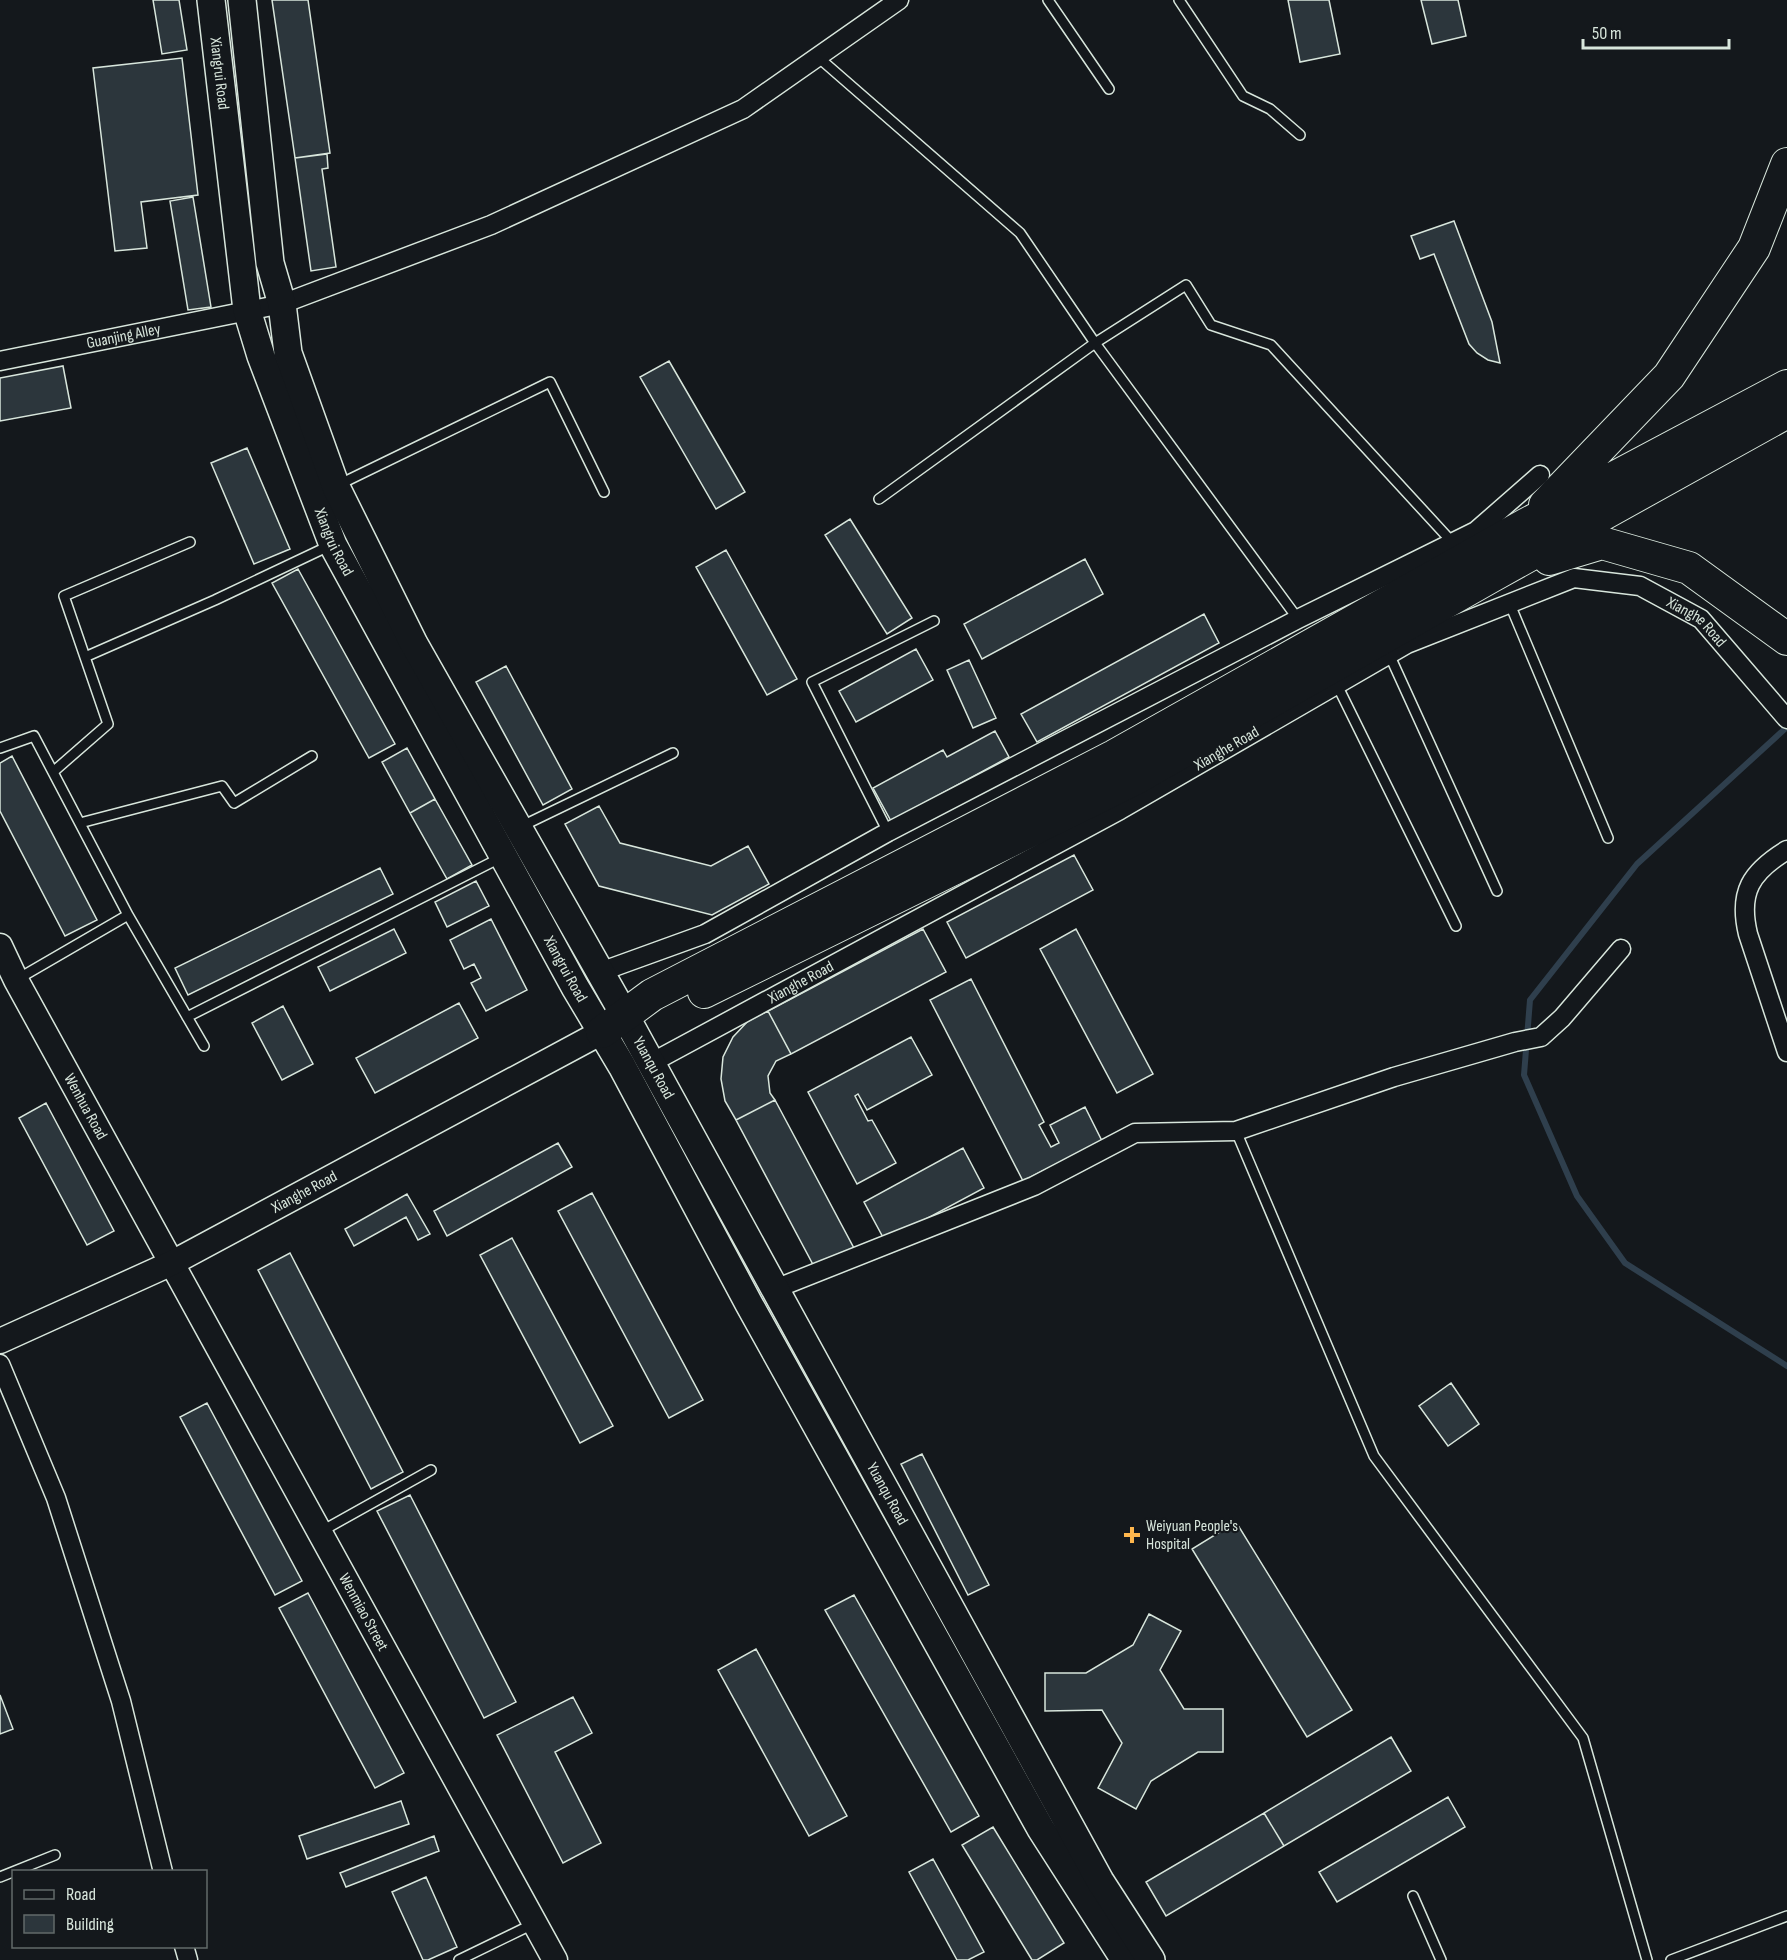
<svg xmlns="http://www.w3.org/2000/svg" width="1787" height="1960" font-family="'Sofia Sans Condensed',sans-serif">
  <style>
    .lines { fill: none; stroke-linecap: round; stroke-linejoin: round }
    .stream { stroke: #2f3f4d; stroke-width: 6 }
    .building { fill: #2c363c; stroke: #d8e6dc; stroke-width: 1.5 }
    .lane-casing { stroke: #d8e6dc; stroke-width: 12 }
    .street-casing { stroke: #d8e6dc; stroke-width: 21 }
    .secondary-casing { stroke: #d8e6dc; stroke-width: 27 }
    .primary-casing { stroke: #d8e6dc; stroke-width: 30 }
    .highway-casing { stroke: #d8e6dc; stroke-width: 34 }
    .lane { stroke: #14181c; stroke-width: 9 }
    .street { stroke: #14181c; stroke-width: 18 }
    .secondary { stroke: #14181c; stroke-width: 24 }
    .primary { stroke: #14181c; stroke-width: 27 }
    .highway { stroke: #14181c; stroke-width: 32 }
    .poi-dot { fill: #ffb74d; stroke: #14181c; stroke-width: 2 }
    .labels { text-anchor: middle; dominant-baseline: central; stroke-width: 4.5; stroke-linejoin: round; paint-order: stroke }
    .street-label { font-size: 16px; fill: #d8e6dc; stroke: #14181c }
    .poi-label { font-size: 16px; fill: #d8e6dc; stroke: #14181c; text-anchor: start }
  </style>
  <rect width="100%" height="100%" fill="#14181c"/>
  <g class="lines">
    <path class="stream" d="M1787 727 1637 864 1530 1000 1524 1075 1577 1196 1625 1263 1787 1366"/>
  </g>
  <path class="building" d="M153 0H179L187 50 162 54Z
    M272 0H308L330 153 295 158Z
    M1288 0H1329L1340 54 1300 62Z
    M1421 0H1458L1466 36 1432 44Z
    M182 58 198 195 141 202 147 248 115 251 93 68Z
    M327 154 328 168 322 169 336 267 311 271 295 158Z
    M193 197 211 307 188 310 170 201Z
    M1454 221 1492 322 1500 363 1488 360 1477 353 1469 344 1434 254 1420 259 1411 236Z
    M669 361 745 492 716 509 640 377Z
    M63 366 71 408 0 421V378Z
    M247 448 290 549 254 564 211 463Z
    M850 519 912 618 887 634 825 535Z
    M726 550 797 679 767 695 696 567Z
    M1085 559 1103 594 982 659 964 624Z
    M298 569 395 744 369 758 272 583Z
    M1204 614 1219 643 1037 742 1021 714Z
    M916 649 933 680 856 722 839 691Z
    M969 660 996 718 973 728 947 670Z
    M506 666 572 789 543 805 476 682Z
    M995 731 1009 757 891 821 873 788 943 750 947 757Z
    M407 748 435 799 410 813 382 762Z
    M12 756 97 920 65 936 0 811V763Z
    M435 799 472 865 447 879 410 813Z
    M599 806 620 843 711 866 748 846 769 884 712 915 599 886 565 824Z
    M1074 855 1093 890 966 958 947 922Z
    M380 868 393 894 188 995 175 968Z
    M476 881 489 906 447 927 435 902Z
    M491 919 527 990 486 1011 471 983 481 978 474 964 464 969 450 940Z
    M394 929 406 953 330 991 318 967Z
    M923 929 946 972 791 1054 768 1011Z
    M1076 929 1153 1074 1117 1093 1040 949Z
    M971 979 1044 1122 1039 1125 1051 1147 1059 1143 1050 1125 1085 1107 1102 1141 1023 1181 930 1000Z
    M459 1003 478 1038 375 1093 356 1058Z
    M283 1006 313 1064 282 1080 252 1023Z
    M768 1011 791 1054 776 1061 768 1076 770 1093 775 1100 736 1120 725 1101 721 1079 723 1057 733 1037 748 1021Z
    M911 1037 932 1075 867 1110 858 1094 855 1096 868 1121 872 1120 896 1163 857 1184 808 1092Z
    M775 1100 856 1252 817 1272 736 1120Z
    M46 1103 114 1231 87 1245 19 1118Z
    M558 1143 572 1167 447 1236 434 1211Z
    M963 1148 984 1188 885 1241 864 1202Z
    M592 1193 703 1400 669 1418 558 1211Z
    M407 1194 430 1234 418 1240 406 1217 354 1246 345 1229Z
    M512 1238 613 1426 580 1443 480 1255Z
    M290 1253 403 1472 371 1489 258 1270Z
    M1451 1383 1479 1424 1448 1446 1419 1406Z
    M207 1403 302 1581 275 1595 180 1417Z
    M922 1454 989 1585 968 1595 901 1464Z
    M410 1495 516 1702 484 1718 377 1511Z
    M1236 1522 1352 1710 1307 1737 1192 1549Z
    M308 1593 404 1773 375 1788 279 1608Z
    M854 1595 979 1816 951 1832 825 1610Z
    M1149 1614 1181 1631 1160 1670 1184 1709H1223V1752H1198L1151 1781 1136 1809 1098 1788 1122 1743 1102 1710 1045 1711V1673H1086L1133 1645Z
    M756 1649 847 1816 809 1836 718 1670Z
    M0 1695 13 1729 0 1734Z
    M573 1697 592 1733 555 1752 601 1843 563 1863 497 1735Z
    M1391 1737 1411 1771 1284 1846 1264 1813Z
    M1448 1797 1465 1827 1337 1902 1319 1872Z
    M401 1801 409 1824 307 1859 299 1836Z
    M1264 1813 1284 1846 1166 1916 1146 1882Z
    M993 1827 1064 1943 1037 1960H1032L962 1845Z
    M434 1836 439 1851 346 1887 340 1873Z
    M933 1859 984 1952 968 1960H957L909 1872Z
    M426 1877 457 1947 428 1960H423L392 1892Z"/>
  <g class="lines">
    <defs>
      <path id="lane" d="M1048 0 1109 89
        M1179 0 1243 96 1270 109 1300 135
        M818 57 1020 233 1095 343 1298 619
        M338 485 550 382 604 492
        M879 499 1095 343 1186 285 1211 325 1271 345 1453 543
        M1509 602 1608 838
        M1389 654 1497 891
        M85 657 215 600 331 545
        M1337 685 1456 926
        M0 748 34 736 128 915
        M53 772 108 724 64 596 190 542
        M80 823 222 786 234 803 312 756
        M520 827 673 753
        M888 832 812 682 934 621
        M16 980 128 915 204 1046
        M187 1017 500 858
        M1236 1131 1374 1456 1583 1738 1647 1960
        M320 1532 431 1470
        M0 1877 55 1855
        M1413 1896 1441 1960
        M459 1960 533 1924
        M1671 1960 1787 1916"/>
      <g id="street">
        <path id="s1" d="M0 361 282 304 491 225 743 109 899 0"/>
        <path d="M1787 850C1751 872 1738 892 1748 934L1787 1052"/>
        <path d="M600 972 705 934 888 832 1298 619 1476 531 1540 475"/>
        <path id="s2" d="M651 1063 1120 810 1407 644 1574 578 1640 586 1701 619 1787 719"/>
        <path d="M775 1289 1034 1186 1135 1133 1236 1131 1394 1077 1515 1042 1541 1037 1562 1018 1621 949"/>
        <path d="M0 1364 56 1498 121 1701 163 1872"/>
        <path d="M184 1946 188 1960"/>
      </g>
      <g id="secondary">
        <path id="s3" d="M0 946 16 980 555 1960"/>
        <path id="s4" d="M0 1341 172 1263 602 1032"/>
      </g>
      <g id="primary">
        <path id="s5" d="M211 0 247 310 261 356 333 545 575 987 622 1066 749 1304 1041 1829 1125 1960"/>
        <path id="s6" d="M242 0 270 263 282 304 288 353 336 487 414 644 629 1023 1100 1881 1151 1960"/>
      </g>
      <path id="highway" d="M1545 505 1669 376 1754 248 1787 164
        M1549 559 1602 543 1689 568 1787 639
        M704 992 1133 780 1490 577 1787 412
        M602 1032 652 995 1114 756 1525 525 1787 386"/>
    </defs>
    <use href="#lane" class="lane-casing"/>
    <use href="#street" class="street-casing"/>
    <use href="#secondary" class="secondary-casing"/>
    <use href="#primary" class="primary-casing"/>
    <use href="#highway" class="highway-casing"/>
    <use href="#lane" class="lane"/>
    <use href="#street" class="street"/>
    <use href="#secondary" class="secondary"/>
    <use href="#primary" class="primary"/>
    <use href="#highway" class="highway"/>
  </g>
  <path class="poi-dot" d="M1129 1526h6v6h6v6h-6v6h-6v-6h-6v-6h6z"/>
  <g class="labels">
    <g class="street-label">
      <text stroke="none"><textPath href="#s5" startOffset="74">Xiangrui Road</textPath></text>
      <text stroke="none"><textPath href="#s1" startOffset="126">Guanjing Alley</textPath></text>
      <text stroke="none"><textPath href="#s5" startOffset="560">Xiangrui Road</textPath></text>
      <text stroke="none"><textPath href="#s2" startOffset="1178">Xianghe Road</textPath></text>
      <text stroke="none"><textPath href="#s2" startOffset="656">Xianghe Road</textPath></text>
      <text stroke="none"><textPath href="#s5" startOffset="1046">Xiangrui Road</textPath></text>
      <text stroke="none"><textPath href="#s2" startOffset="170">Xianghe Road</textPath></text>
      <text stroke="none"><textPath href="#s6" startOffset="1161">Yuanqu Road</textPath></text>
      <text stroke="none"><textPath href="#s3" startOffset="182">Wenhua Road</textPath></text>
      <text stroke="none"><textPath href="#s4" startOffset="339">Xianghe Road</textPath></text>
      <text stroke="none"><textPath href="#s6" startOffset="1647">Yuanqu Road</textPath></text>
      <text stroke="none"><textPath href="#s3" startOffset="759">Wenmiao Street</textPath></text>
    </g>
    <g class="poi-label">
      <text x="1146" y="1526">Weiyuan People's<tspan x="1146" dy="18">Hospital</tspan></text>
    </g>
  </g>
  <rect x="12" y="1870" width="195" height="78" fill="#14181c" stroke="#626a69" stroke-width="1.5"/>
  <rect x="24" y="1890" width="30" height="9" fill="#14181c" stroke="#626a69" stroke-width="1.5"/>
  <text x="66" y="1900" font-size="18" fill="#d8e6dc">Road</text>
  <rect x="24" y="1915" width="30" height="18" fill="#2c363c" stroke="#626a69" stroke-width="1.5"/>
  <text x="66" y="1930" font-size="18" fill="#d8e6dc">Building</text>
  <path d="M1583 39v9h146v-9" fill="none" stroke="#d8e6dc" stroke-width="3"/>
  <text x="1592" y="39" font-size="18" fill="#d8e6dc" stroke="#14181c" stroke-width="4.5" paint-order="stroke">50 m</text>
</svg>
